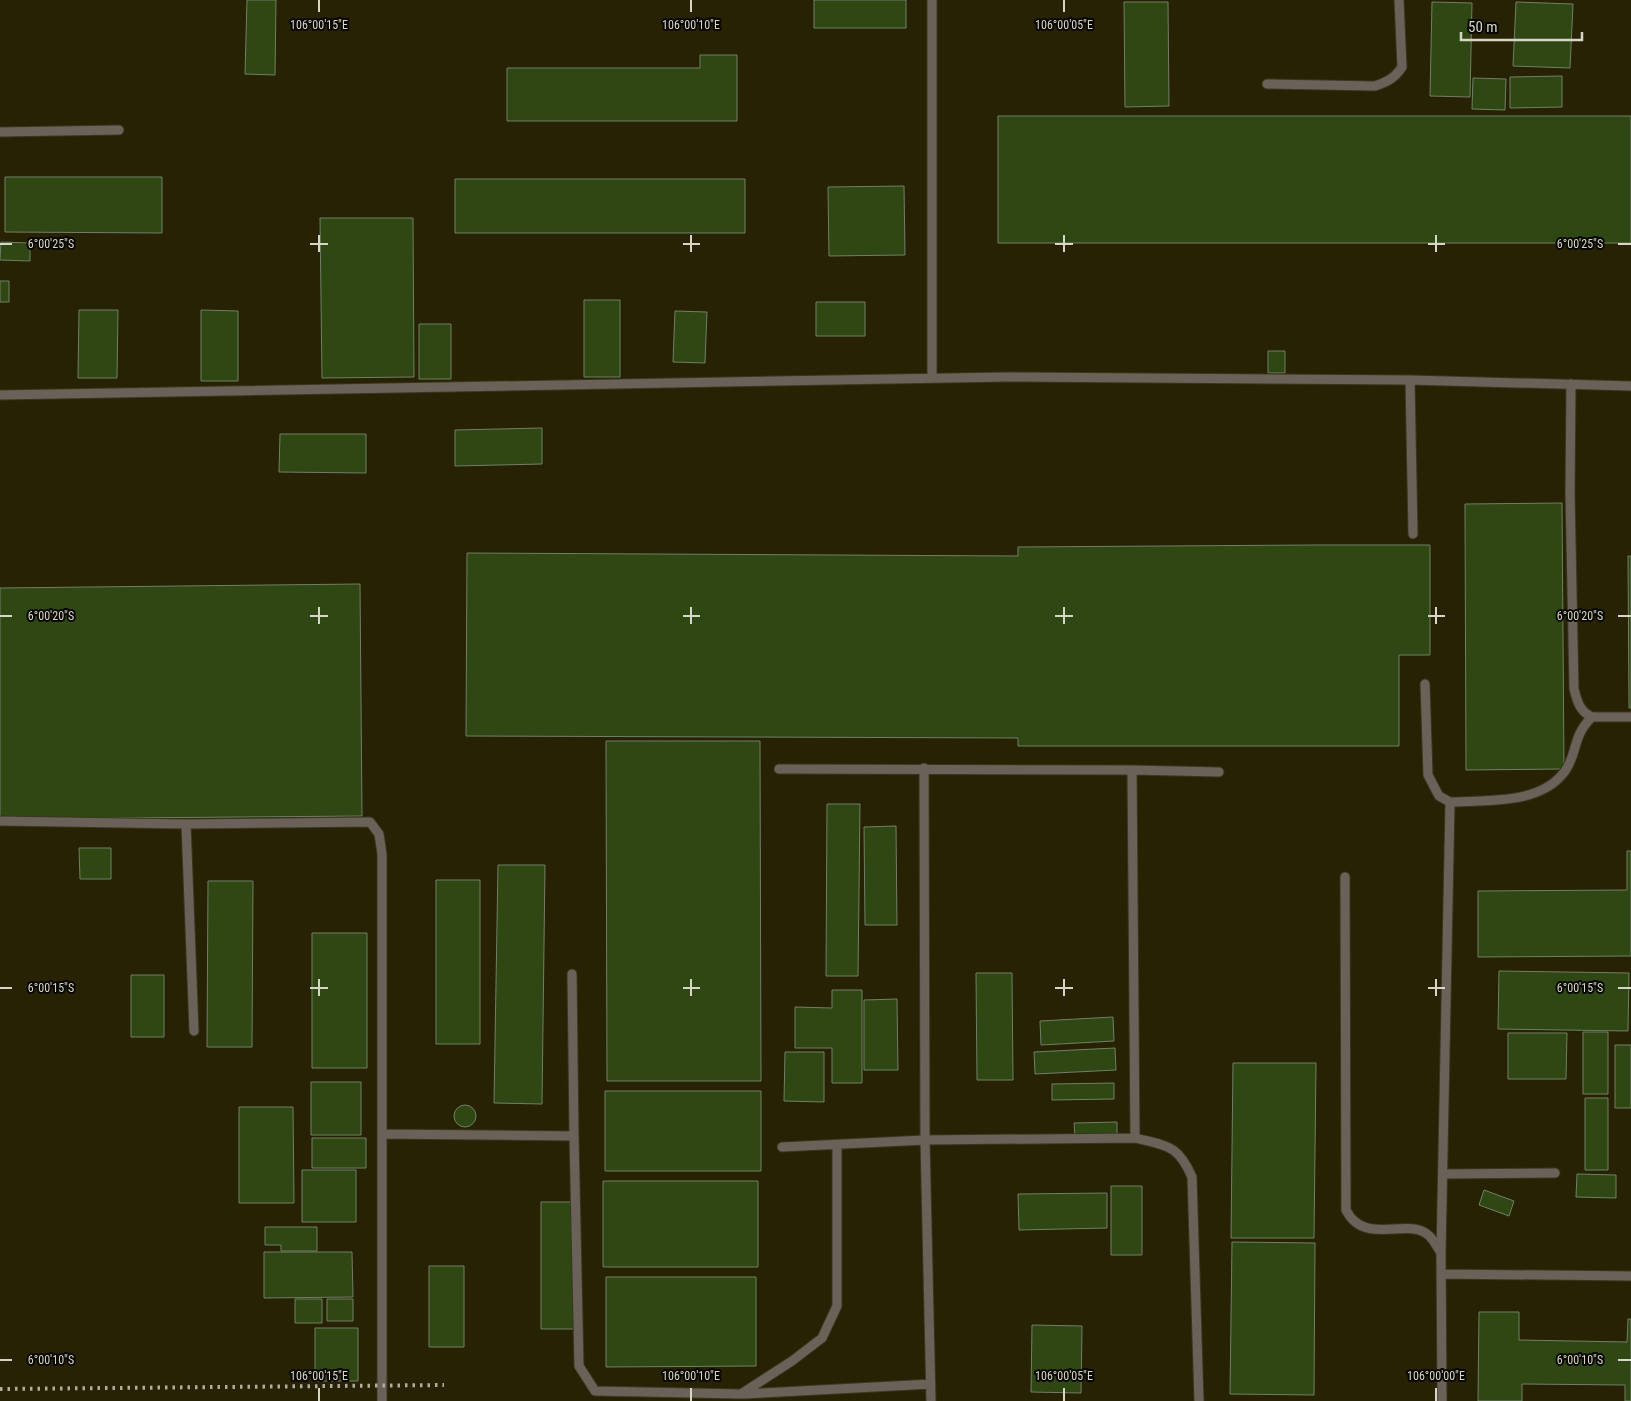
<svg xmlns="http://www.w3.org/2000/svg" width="1631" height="1401" font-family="'Roboto Condensed',sans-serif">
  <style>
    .built { fill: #272203 }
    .building { fill: #2f4712; stroke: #727f67 }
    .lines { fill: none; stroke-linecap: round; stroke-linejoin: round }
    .lane-casing { stroke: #3a3721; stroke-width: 11 }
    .lane { stroke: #6a6259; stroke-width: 9 }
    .rail { stroke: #b1ae9f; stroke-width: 4; stroke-dasharray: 2.5 5; stroke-linecap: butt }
    .ticks { fill: none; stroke: #d7d5c7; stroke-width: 2 }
    .ticks-label { font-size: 12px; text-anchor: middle; fill: #d7d5c7; stroke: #090702; stroke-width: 4; stroke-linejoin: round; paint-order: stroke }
  </style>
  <rect width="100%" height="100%" fill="#211d06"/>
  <path class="built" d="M0 0H1631V1401H0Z"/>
  <path class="building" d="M247 0H276L275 75 245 74Z
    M814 0H906V28H814Z
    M1124 2H1168L1169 106 1125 107Z
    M1432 2 1472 3 1470 97 1430 96Z
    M1516 2 1573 4 1570 68 1513 66Z
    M700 55H737V121H507V68H700Z
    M1562 76V107L1510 108V77Z
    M1473 78 1506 79 1505 110 1472 109Z
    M998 116H1631V243H998Z
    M5 177H162V233L5 232Z
    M455 179H745V233H455Z
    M904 186 905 255 829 256 828 187Z
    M320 218H413L414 377 322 378Z
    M1 242 30 243V261L0 260Z
    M0 281H9V302H0Z
    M584 300H620V377H584Z
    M816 302H865V336H816Z
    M79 310H118L117 378H78Z
    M201 310 238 311V381H201Z
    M675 311 707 312 705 363 673 362Z
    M419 324H451V379H419Z
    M1268 351H1285V373H1268Z
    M542 428V464L455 466V430Z
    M280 434H366V473L279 472Z
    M1562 503 1564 769 1466 770 1465 504Z
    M1311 545H1430V655H1399V746H1018V738L466 736 467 553 1018 556V547Z
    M1628 556H1631V708H1629Z
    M360 584 362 816 0 819V588Z
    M606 741H760L761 1081H607Z
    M827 804H860L858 976H826Z
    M896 826 897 925H865L864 827Z
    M79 848H111V879H80Z
    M1627 851H1631V956L1478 957V891L1627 890Z
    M498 865H545L542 1104 494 1103Z
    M436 880H480V1044H436Z
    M208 881H253L252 1047H207Z
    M312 933H367V1068H312Z
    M1499 971 1629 973 1628 1031 1498 1029Z
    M976 973H1012L1013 1080H977Z
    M131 975H164V1037H131Z
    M832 990H862V1083H832V1048H795V1007L832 1008Z
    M897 999 898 1070H864V1000Z
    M1113 1017 1114 1041 1041 1045 1040 1021Z
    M1583 1032H1608V1094H1583Z
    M1508 1033H1567L1566 1079H1508Z
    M1615 1045H1631V1108H1615Z
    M1115 1048 1116 1070 1035 1074 1034 1052Z
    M785 1052H824V1102L784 1101Z
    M1233 1063H1316L1314 1238H1231Z
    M311 1082H361V1135H311Z
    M1114 1083V1099L1052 1100V1084Z
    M605 1091H761V1171H605Z
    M1585 1098H1608V1170H1585Z
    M454 1116a11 11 0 1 1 22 0a11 11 0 1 1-22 0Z
    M239 1107H293L294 1203H239Z
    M1117 1122V1137L1075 1138 1074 1123Z
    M312 1138H366V1168H312Z
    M302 1170H356V1222H302Z
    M1577 1174 1616 1175V1198L1576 1197Z
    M603 1181H758V1267H603Z
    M1111 1186H1142V1255H1111Z
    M1484 1190 1514 1201 1509 1216 1479 1205Z
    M1107 1193V1228L1019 1230 1018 1194Z
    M541 1202H574V1329H541Z
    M265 1227H317V1251H281V1245H265Z
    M1232 1242 1315 1243 1314 1395 1230 1394Z
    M264 1252H352L353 1297 264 1298Z
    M429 1266H464V1347H429Z
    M606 1277H756V1366L606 1367Z
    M295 1299H322V1323H295Z
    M327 1299H353V1321H327Z
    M1479 1312H1519V1340L1627 1342 1628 1319H1631V1401H1625V1385L1522 1384V1401H1478Z
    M1032 1325 1082 1326 1081 1393 1031 1392Z
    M315 1328H358V1381H315Z"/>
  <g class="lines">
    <defs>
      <path id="lane" d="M1267 84 1375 86C1387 82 1395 78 1402 67L1399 0
        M0 132 119 130
        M932 378V0
        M1410 380 1413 534
        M1571 384 1570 493 1574 689C1577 701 1580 712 1592 717
        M0 395 1006 377 1410 380 1631 386
        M1425 684 1428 775 1439 796 1450 802
        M924 768 925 1140 931 1401
        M779 769 1132 770 1219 772
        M1132 770 1135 1138
        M0 821 186 824 370 822 379 834 382 854V1401
        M186 824 194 1031
        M1345 877 1346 1210C1364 1246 1406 1218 1427 1234 1433 1238 1437 1247 1441 1253
        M572 974 574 1136
        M382 1134 574 1136 579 1366 595 1391 741 1394 792 1361 822 1338 837 1306V1145
        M782 1147 925 1140 1135 1138C1168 1146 1178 1145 1192 1177L1199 1401
        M1443 1174 1555 1173
        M1441 1274 1631 1276
        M744 1394 931 1384
        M1442 1401 1441 1253 1450 802C1486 800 1541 805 1565 771 1578 753 1572 736 1592 717H1631"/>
    </defs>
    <use href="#lane" class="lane-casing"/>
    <use href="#lane" class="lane"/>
    <path class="rail" d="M0 1389 444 1385"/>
  </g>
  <path class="ticks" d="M319 0V12M691 0V12M1064 0V12M319 235V252M691 235V252M1064 235V252M1436 235V252M0 244H12M310 244H328M683 244H700M1055 244H1073M1428 244H1445M1618 244H1631M319 607V624M691 607V624M1064 607V624M1436 607V624M0 616H12M310 616H328M683 616H700M1055 616H1073M1428 616H1445M1618 616H1631M319 979V996M691 979V996M1064 979V996M1436 979V996M0 988H12M310 988H328M683 988H700M1055 988H1073M1428 988H1445M1618 988H1631M0 1360H12M1618 1360H1631M319 1388V1401M691 1388V1401M1064 1388V1401M1436 1388V1401"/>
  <g class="ticks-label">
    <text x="319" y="29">106°00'15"E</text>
    <text x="691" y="29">106°00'10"E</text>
    <text x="1064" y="29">106°00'05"E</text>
    <text x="1580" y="248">6°00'25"S</text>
    <text x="51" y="248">6°00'25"S</text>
    <text x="1580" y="620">6°00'20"S</text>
    <text x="51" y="620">6°00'20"S</text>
    <text x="1580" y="992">6°00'15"S</text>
    <text x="51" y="992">6°00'15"S</text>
    <text x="1580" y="1364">6°00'10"S</text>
    <text x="51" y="1364">6°00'10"S</text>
    <text x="319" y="1380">106°00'15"E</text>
    <text x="691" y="1380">106°00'10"E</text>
    <text x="1064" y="1380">106°00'05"E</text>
    <text x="1436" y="1380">106°00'00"E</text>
  </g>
  <path d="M1461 32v8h121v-8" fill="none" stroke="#d7d5c7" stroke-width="2.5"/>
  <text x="1468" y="32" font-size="15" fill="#d7d5c7" stroke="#090702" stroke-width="4" paint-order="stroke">50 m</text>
</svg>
